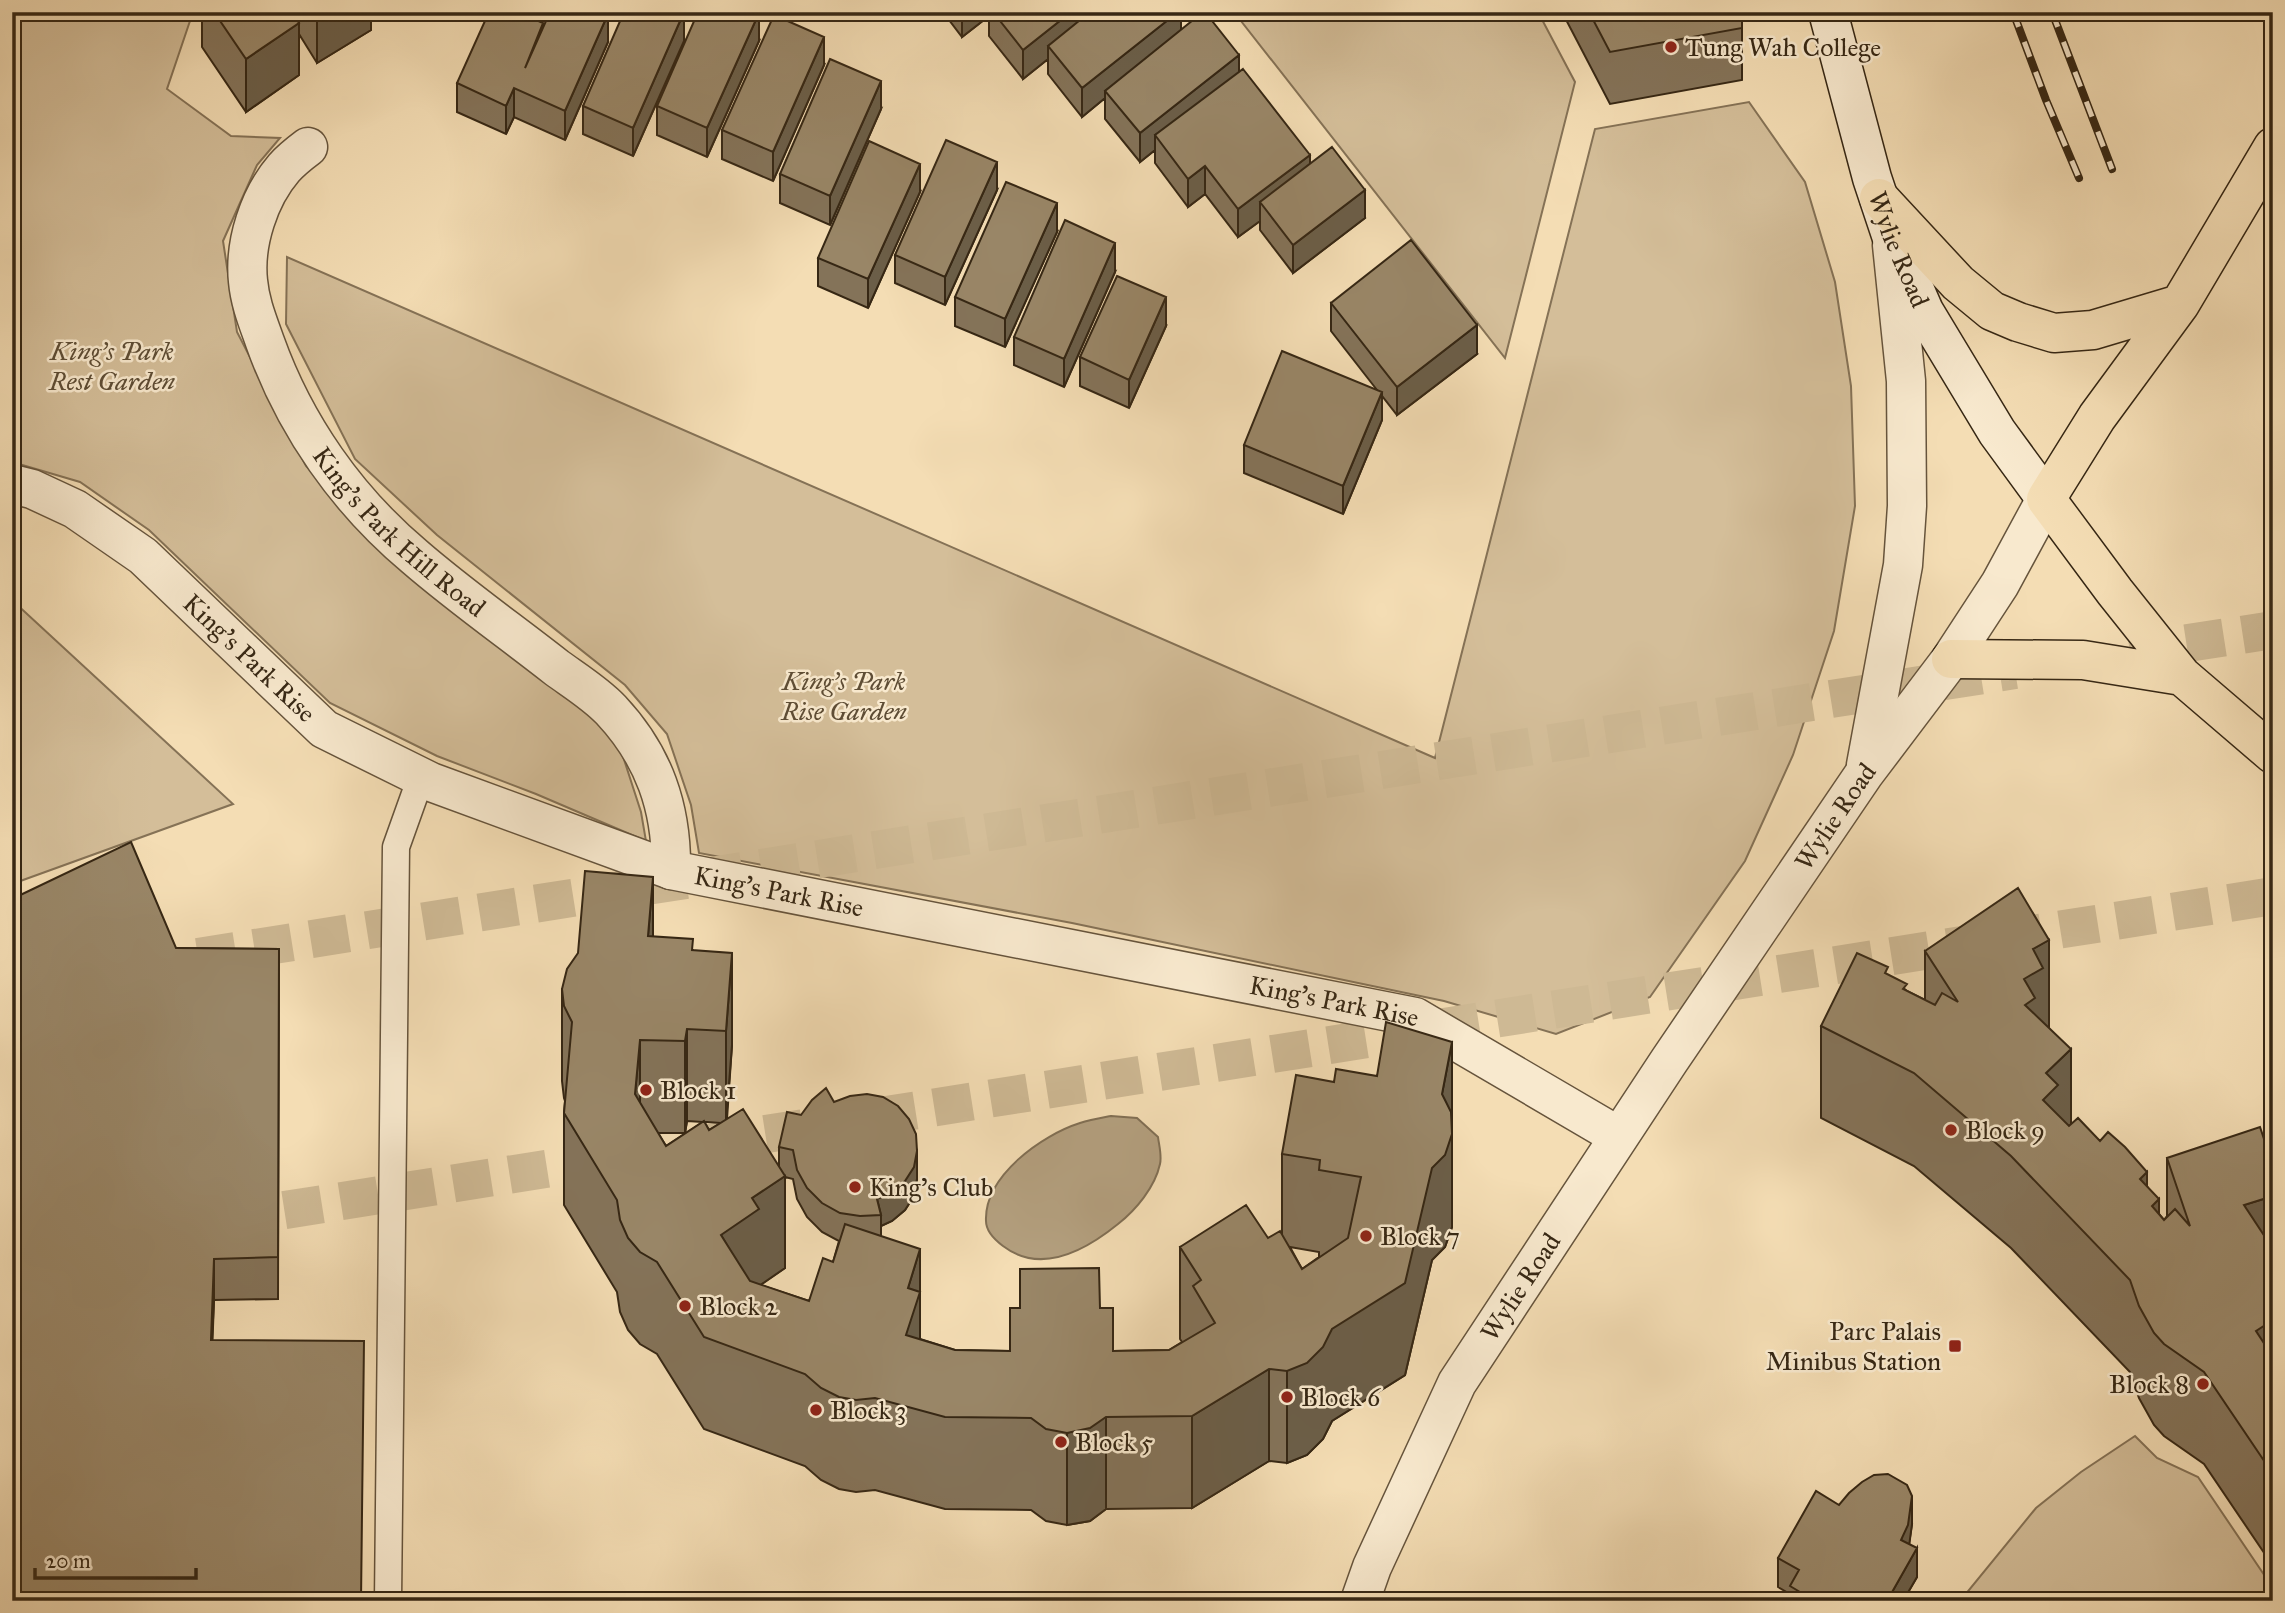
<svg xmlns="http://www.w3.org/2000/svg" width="2285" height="1613" font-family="'IM FELL Great Primer',serif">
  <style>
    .green { fill: #d4be99; stroke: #857256; stroke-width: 2 }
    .water { fill: #b39f7e; stroke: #816f54; stroke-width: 2 }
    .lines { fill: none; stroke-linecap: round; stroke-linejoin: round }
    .trunk-tunnel { stroke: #ceb994; stroke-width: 38; stroke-dasharray: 38 19; stroke-linecap: butt }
    .service-casing { stroke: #66543c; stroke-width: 29 }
    .minor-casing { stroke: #66543c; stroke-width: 41 }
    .tertiary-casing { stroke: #66543c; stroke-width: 41 }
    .secondary-casing { stroke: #362714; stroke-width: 41 }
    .trunk-casing { stroke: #362714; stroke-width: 41 }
    .service { stroke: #f8e9ce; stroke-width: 26 }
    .minor { stroke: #f8e9ce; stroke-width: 38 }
    .tertiary { stroke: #f8e9ce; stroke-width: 38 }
    .secondary { stroke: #f8e9ce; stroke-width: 38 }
    .trunk { stroke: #f4ddb4; stroke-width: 38 }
    .rail-casing { stroke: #362714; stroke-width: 8 }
    .rail { stroke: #f8e9ce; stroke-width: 5; stroke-dasharray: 16; stroke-linecap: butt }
    .wall { fill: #847359; stroke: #362714; stroke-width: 2; fill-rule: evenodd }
    .shaded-wall { fill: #6b5e48; stroke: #362714; stroke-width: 2 }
    .building { fill: #998667; stroke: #362714; stroke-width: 2 }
    .poi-dot { fill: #8f2418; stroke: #f8e9ce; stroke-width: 2.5 }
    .labels { text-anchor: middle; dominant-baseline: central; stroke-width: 5; stroke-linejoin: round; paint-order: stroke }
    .poi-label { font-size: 26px; fill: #362714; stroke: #f8e9ce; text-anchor: start }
    .street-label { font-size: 26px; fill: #362714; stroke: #f8e9ce }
    .park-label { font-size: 26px; font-style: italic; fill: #5e4d35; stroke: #f8e9ce }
  </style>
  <rect width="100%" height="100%" fill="#f4ddb4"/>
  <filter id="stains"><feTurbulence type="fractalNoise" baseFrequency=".00286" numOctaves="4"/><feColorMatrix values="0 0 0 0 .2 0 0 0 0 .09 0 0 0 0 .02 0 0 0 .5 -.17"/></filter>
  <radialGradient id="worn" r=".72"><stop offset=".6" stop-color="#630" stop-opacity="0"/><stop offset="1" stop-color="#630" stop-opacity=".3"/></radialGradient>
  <path class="green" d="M12 12H193L167 89 231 136 280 138 257 165 223 241 237 332 306 466 400 565 576 692 618 741 641 812 646 841 536 794 437 756 330 703 149 530 80 482 12 462Z
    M1234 12H1538L1575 82 1505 358Z
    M1749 102 1805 182 1835 282 1851 386 1855 506 1834 631 1793 755 1745 861 1650 997 1556 1034 1444 1001 1072 923 699 853 691 805 667 734 625 685 437 535 355 459 286 324 287 257 1435 758 1595 129Z
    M12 601H13L233 804 12 884Z
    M2135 1436 2157 1458 2198 1477 2273 1588V1601H1960L2036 1508 2081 1472Z"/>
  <path class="water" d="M1111 1116 1137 1118 1158 1137C1159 1145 1162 1156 1160 1164 1155 1187 1136 1210 1118 1224 1086 1250 1041 1275 1003 1246 995 1240 986 1231 986 1221 984 1176 1042 1135 1080 1123 1090 1120 1101 1118 1111 1116Z"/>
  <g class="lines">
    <path class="trunk-tunnel" d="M2130 652 2273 630
      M198 957 2015 670
      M709 1143 2273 896
      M228 1219 615 1158"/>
    <defs>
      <path id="service" d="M388 1601 396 847 421 777"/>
      <g id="minor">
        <path id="s1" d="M308 147C300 153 291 160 284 168 259 197 244 243 248 281 250 303 258 322 265 342 295 426 347 500 415 557 460 596 510 631 557 668 575 681 596 694 611 710 654 756 672 808 671 870"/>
        <path id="s2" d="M12 484 32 489 75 509 143 556 324 729 431 782 671 870 1415 1017 1618 1136"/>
      </g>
      <g id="tertiary">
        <path d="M1866 765 1903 565 1907 506 1906 381 1892 245"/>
        <path id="s3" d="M1360 1601 1372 1567 1457 1383 1669 1061 1864 774 1951 659 2000 584 2046 499"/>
      </g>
      <g id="secondary">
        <path id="s4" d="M1828 12 1872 178 1891 235 1924 311 1997 432 2046 499"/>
      </g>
      <path id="trunk" d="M2273 147 2180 304 2097 417 2046 499 2115 592 2182 676 2273 754
        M1879 198 1958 283 1992 311 2018 322 2054 333 2093 330 2180 304
        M1951 659 2083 660 2182 676"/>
    </defs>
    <use href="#service" class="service-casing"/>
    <use href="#minor" class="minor-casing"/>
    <use href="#tertiary" class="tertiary-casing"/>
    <use href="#secondary" class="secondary-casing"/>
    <use href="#trunk" class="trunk-casing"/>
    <use href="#service" class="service"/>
    <use href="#minor" class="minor"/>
    <use href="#tertiary" class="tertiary"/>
    <use href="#secondary" class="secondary"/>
    <use href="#trunk" class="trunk"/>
    <defs>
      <path id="rail" d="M2013 12 2046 100 2079 178
        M2052 12 2112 169"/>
    </defs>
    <use href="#rail" class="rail-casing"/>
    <use href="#rail" class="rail"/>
  </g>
  <path class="wall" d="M202 12H371V30L317 63 299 34V75L246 112 202 47Z
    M943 12H1181V30L1239 72 1310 164 1365 218 1293 273 1260 230V221L1238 237 1205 194 1188 207 1155 163V150L1140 162 1105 119V98L1082 117 1048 74V59L1023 79 989 36V16L962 37Z
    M1562 12H1742V80L1610 104Z
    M543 28 608 42 565 140 514 117 506 134 457 112V83Z
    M684 41 633 156 583 134V106Z
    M759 41 707 157 657 135V106Z
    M824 65 773 181 722 159V130Z
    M881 109 830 225 780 203V174Z
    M997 190 945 305 895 283V255Z
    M920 192 868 308 818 286V258Z
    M1057 232 1005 347 955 326V297Z
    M1115 272 1064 387 1014 365V337Z
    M1331 303 1477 354 1397 415 1382 396V420L1343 514 1244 473V445L1377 390 1331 331Z
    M1166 326 1129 408 1080 386V357Z
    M653 937 693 950 732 1045 727 1119 779 1167V1147L801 1115 834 1102 917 1179 914 1196 905 1210 892 1221 881 1226V1236L920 1339 955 1350 1010 1351 1100 1308 1113 1351 1169 1350 1182 1342 1180 1339V1247L1268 1238 1282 1234V1154L1334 1082 1377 1076 1452 1042V1227L1445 1247 1432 1260 1405 1375 1332 1421 1323 1439 1307 1455 1287 1463 1269 1461 1192 1508 1106 1509 1090 1521 1067 1525 1046 1521 1031 1510 945 1509 875 1490 856 1492 839 1489 821 1480 805 1466 704 1429 657 1354 640 1344 628 1330 620 1312 617 1292 564 1205V1113L565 1101 564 1098 562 1081V989ZM687 1121 703 1122 666 1146 658 1133H685ZM704 1122H707L721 1123 709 1130ZM785 1177 793 1179 797 1199 807 1217 822 1232 839 1241 833 1262 809 1301 760 1285 785 1268ZM1290 1247 1319 1252V1257L1302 1269Z
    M176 948 279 949 278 1299 214 1300 212 1340Z
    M1925 951 2049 1028 2071 1125 2100 1141 2147 1186 2159 1214 2164 1220 2167 1216V1158L2273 1166V1566L2204 1464 2164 1436 2154 1425 2139 1398 2130 1372 2011 1248 1914 1166 1821 1118V1026L1888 975 1907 991 1925 1000Z
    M1839 1505 1912 1524 1909 1544 1917 1577 1903 1601H1790V1594L1778 1587V1558Z"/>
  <path class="shaded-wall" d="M317 12H371V30L317 63Z
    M684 12V41L633 156V128Z
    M962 12H989V16L962 37Z
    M1071 12H1107L1048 46V59L1023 79V50Z
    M1178 12H1181V38L1105 91V98L1082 117V88Z
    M759 13V41L707 157V128Z
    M608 14V42L565 140V111Z
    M299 23V75L246 112V59Z
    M824 37V65L773 181V152Z
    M1239 55V83L1155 135V150L1140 162V133Z
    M881 81V109L830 225V196Z
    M514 88V117L506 134V106Z
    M1310 155V183L1260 202V221L1238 237V209Z
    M997 162V190L945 305V277Z
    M920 164V192L868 308V279Z
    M1205 166V194L1188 207V179Z
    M1365 190V218L1293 273V245Z
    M1057 203V232L1005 347V319Z
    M1115 243V272L1064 387V359Z
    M1166 297V326L1129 408V380Z
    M1477 325V354L1397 415V387Z
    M1382 392V420L1343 514V486Z
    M653 877V969L648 936Z
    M2049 940V1032L2025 1097 2024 979 2033 949Z
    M732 953V1045L726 1123V1031Z
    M687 1029V1121L685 1133V1041Z
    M640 1040V1132L635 1094Z
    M1452 1042V1227L1445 1247 1432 1260 1405 1375 1332 1421 1323 1439 1307 1455 1287 1463V1371L1442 1094Z
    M2071 1049V1141L2043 1100 2046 1073Z
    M917 1151V1179L914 1196 905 1210 892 1221 881 1226V1215L877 1199Z
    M2147 1172V1264L2140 1179Z
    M785 1176V1268L759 1286V1301L721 1235 752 1198Z
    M2273 1196V1288L2244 1205Z
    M2159 1199V1291L2152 1206Z
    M920 1249V1384L906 1335 908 1288Z
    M214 1259V1300L211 1381V1340Z
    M2273 1304V1412L2256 1331 2265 1309Z
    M1269 1369V1461L1192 1508V1416Z
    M1106 1417V1509L1090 1521 1067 1525V1433Z
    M1912 1496V1524L1908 1554 1901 1540Z
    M1917 1548V1577L1903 1601H1887Z"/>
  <path class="building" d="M214 12H291L299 23 246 59Z
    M489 12H518L543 23 525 68 550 12H604L608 14 565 111 514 88 506 106 457 83Z
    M624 12H684L633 128 583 106Z
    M698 12 759 13 707 128 657 106Z
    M993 12H1071L1023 50Z
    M1090 12H1178L1082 88 1048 46Z
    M1203 12H1205L1239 55 1140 133 1105 91Z
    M1589 12H1742V28L1610 52Z
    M774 15 824 37 773 152 722 130Z
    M830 59 881 81 830 196 780 174Z
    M1243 69 1310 155 1238 209 1205 166 1188 179 1155 135Z
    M946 140 997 162 945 277 895 255Z
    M869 141 920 164 868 279 818 258Z
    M1332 147 1365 190 1293 245 1260 202Z
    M1006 182 1057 203 1005 319 955 297Z
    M1065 220 1115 243 1064 359 1014 337Z
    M1411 240 1477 325 1397 387 1331 303Z
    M1117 276 1166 297 1129 380 1080 357Z
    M1282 351 1382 392 1343 486 1244 445Z
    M131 842 176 948 279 949 278 1257 214 1259 211 1340 364 1341 361 1601H12V899Z
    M585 871 653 877 648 936 693 939 692 950 732 953 726 1031 687 1029 685 1041 640 1040 635 1094 666 1146 704 1121 709 1130 743 1109 785 1176 752 1198 759 1209 721 1235 750 1281 809 1301 823 1258 833 1262 845 1224 920 1249 908 1288 920 1292 906 1335 955 1350 1010 1351V1308H1020V1269L1099 1268 1100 1308H1113V1351L1169 1350 1215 1323 1193 1286 1201 1280 1180 1247 1246 1205 1268 1238 1280 1231 1302 1269 1348 1238 1361 1177 1319 1170 1320 1160 1282 1154 1296 1075 1334 1082 1336 1069 1377 1076 1386 1022 1452 1042 1442 1094 1451 1112 1452 1134 1445 1155 1432 1168 1405 1283 1332 1329 1323 1347 1307 1363 1287 1371 1269 1369 1192 1416 1106 1417 1090 1428 1067 1433 1046 1429 1031 1418 945 1417 875 1398 856 1400 839 1397 821 1388 805 1374 704 1337 657 1262 640 1252 628 1238 620 1220 617 1200 564 1113 572 1022 564 1006 562 989 567 969 578 953Z
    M2018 888 2049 940 2033 949 2043 968 2024 979 2035 998 2025 1005 2071 1049 2046 1073 2058 1085 2043 1100 2069 1126 2078 1118 2100 1141 2108 1132 2125 1147 2147 1172 2140 1179 2159 1199 2152 1206 2164 1220 2175 1209 2190 1226 2167 1158 2260 1127 2273 1166V1196L2244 1205 2273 1249V1304L2265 1309 2273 1320 2256 1331 2273 1357V1474L2204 1372 2164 1344 2154 1333 2139 1306 2130 1280 2011 1156 1914 1073 1821 1026 1857 953 1888 967 1885 973 1907 984 1903 989 1935 1005 1942 993 1958 1002 1925 951Z
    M826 1088 834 1102 850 1096 867 1094 883 1097 898 1106 909 1119 916 1134 917 1151 914 1167 905 1181 892 1193 877 1199 881 1215 860 1216 840 1213 822 1203 807 1188 797 1170 793 1150 779 1147 787 1112 801 1115 812 1100Z
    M1888 1474 1907 1485 1912 1496 1908 1525 1901 1540 1917 1548 1887 1601H1855L1850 1598 1849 1601H1815L1790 1586 1799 1570 1778 1558 1816 1491 1839 1505 1849 1493 1862 1482 1874 1475Z"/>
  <g class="poi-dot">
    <circle cx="1671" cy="47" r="7"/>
    <circle cx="646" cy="1090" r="7"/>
    <circle cx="1951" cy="1130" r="7"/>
    <circle cx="855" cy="1187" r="7"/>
    <circle cx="1366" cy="1236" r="7"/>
    <circle cx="685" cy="1306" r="7"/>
    <rect x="1948" y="1339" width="14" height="14" rx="3.5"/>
    <circle cx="2203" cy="1384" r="7"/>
    <circle cx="1287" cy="1397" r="7"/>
    <circle cx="816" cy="1410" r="7"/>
    <circle cx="1061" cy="1442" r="7"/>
  </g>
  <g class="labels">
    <g class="poi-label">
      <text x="1685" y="47">Tung Wah College</text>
      <text x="660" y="1090">Block 1</text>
      <text x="1965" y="1130">Block 9</text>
      <text x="869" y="1187">King's Club</text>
      <text x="1380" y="1236">Block 7</text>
      <text x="699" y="1306">Block 2</text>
      <text x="1941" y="1331" text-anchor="end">Parc Palais<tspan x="1941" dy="30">Minibus Station</tspan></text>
      <text x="2189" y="1384" text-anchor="end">Block 8</text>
      <text x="1301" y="1397">Block 6</text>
      <text x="830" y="1410">Block 3</text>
      <text x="1075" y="1442">Block 5</text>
    </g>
    <g class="street-label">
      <text stroke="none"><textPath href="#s4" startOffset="248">Wylie Road</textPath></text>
      <text stroke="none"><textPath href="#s1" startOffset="453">King's Park Hill Road</textPath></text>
      <text stroke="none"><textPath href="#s2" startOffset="298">King's Park Rise</textPath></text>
      <text stroke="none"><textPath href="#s3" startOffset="920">Wylie Road</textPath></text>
      <text stroke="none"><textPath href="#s2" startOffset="886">King's Park Rise</textPath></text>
      <text stroke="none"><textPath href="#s2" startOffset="1452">King's Park Rise</textPath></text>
      <text stroke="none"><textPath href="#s3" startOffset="354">Wylie Road</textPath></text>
    </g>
    <g class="park-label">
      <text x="112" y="351">King's Park<tspan x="112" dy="30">Rest Garden</tspan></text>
      <text x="844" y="681">King's Park<tspan x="844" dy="30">Rise Garden</tspan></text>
    </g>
  </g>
  <rect width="2285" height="1613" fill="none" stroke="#f4ddb4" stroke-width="42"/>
  <rect x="14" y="14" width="2257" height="1585" fill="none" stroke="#362714" stroke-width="3.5"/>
  <rect x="21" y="21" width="2243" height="1571" fill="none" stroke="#362714" stroke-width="2"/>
  <path d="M35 1568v10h161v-10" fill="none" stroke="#362714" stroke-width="3.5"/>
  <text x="46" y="1568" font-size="21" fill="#362714" stroke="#f8e9ce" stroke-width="5" paint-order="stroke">20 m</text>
  <rect width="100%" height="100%" filter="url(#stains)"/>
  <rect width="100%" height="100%" fill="url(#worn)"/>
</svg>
